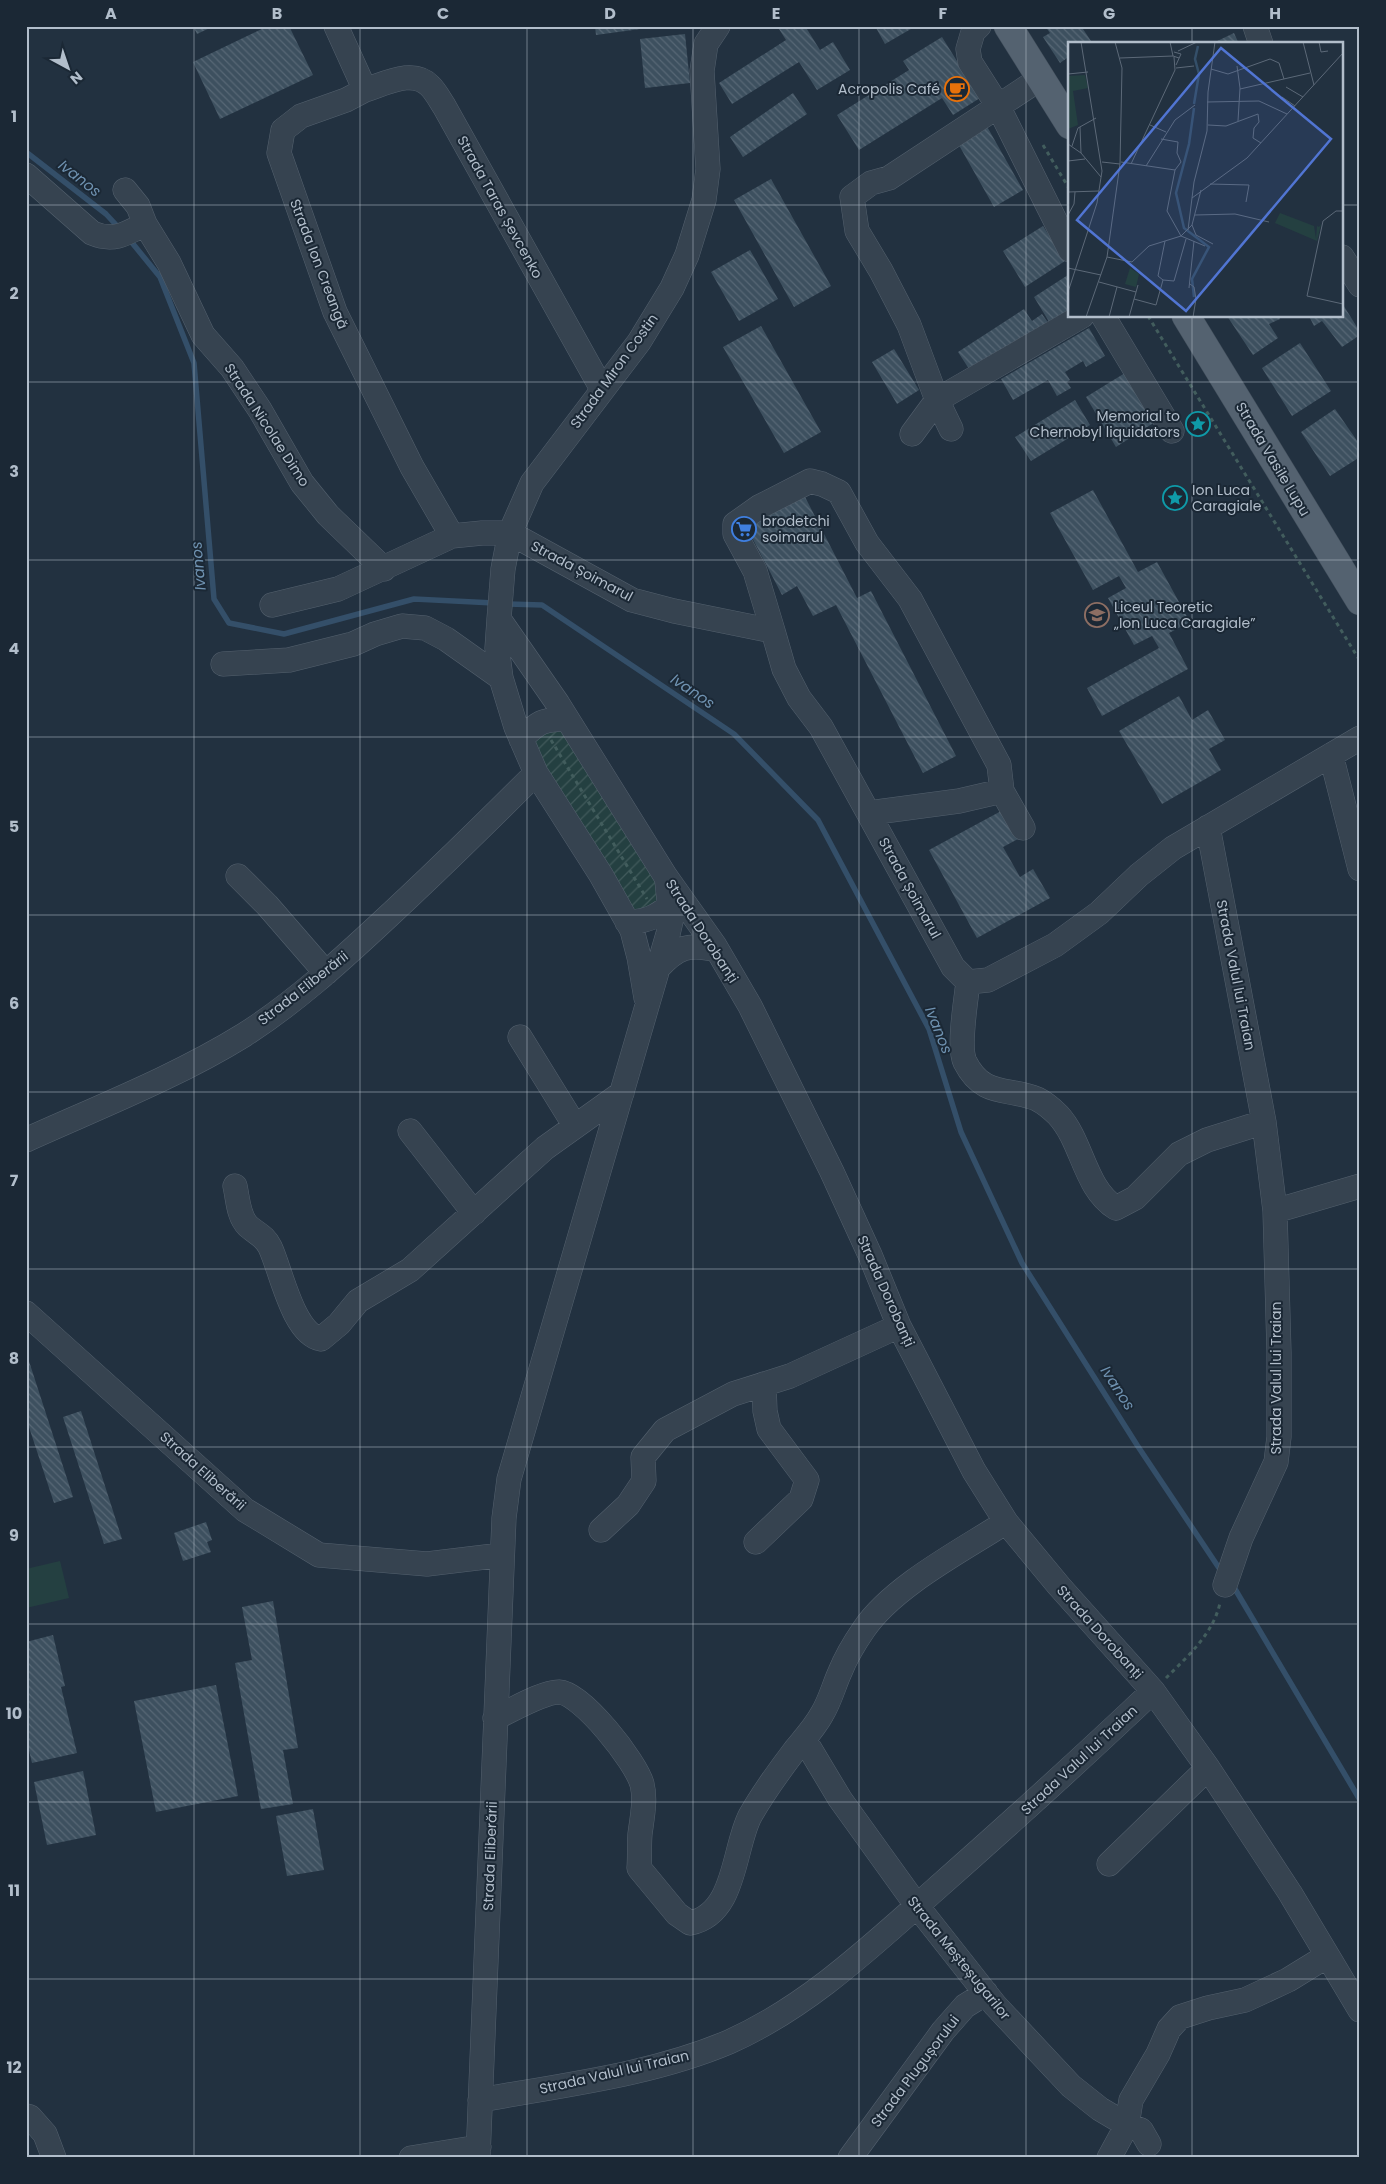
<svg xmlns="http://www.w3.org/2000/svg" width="1386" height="2184" font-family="Poppins,sans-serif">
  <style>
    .grass { fill: #244041 }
    .garden { fill: url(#garden-furrows) }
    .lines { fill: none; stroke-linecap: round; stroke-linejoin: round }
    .stream { stroke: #344f69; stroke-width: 5.5 }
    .building { fill: url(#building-back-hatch) }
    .minor-casing { stroke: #54616e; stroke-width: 25 }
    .major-casing { stroke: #3f4c59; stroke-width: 29 }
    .path { stroke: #425d5d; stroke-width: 3; stroke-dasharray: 4 4; stroke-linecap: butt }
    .minor { stroke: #364350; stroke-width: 24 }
    .major { stroke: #546270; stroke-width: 28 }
    .grid { fill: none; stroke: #b2becb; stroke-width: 1; stroke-opacity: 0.55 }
    .labels { text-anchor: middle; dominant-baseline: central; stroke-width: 4; stroke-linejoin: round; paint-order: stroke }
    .poi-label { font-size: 14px; fill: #b2becb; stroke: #1b2835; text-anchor: start }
    .street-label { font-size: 14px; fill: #b2becb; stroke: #1b2835 }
    .water-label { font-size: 15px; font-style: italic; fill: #6f92b1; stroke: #1b2835 }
    .inset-river { fill: none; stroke: #344f69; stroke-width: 2.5 }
    .inset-road { fill: none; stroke: #5c6978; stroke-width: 1 }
    .view { fill: #5175d3; fill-opacity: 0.15; stroke: #5175d3; stroke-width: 2.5 }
    .inset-edge { fill: none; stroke: #b2becb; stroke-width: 2.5 }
    .neatline { fill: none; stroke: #b2becb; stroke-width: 2 }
    .grid-label { font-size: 16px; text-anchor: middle; font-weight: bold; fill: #b2becb }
  </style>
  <defs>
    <pattern id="garden-furrows" width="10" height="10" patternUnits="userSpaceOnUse" patternTransform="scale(1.25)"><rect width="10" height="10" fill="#244041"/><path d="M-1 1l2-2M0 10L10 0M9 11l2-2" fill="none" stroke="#415a5b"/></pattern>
    <pattern id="building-back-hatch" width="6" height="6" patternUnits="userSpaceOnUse" patternTransform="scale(1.25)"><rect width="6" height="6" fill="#3d505f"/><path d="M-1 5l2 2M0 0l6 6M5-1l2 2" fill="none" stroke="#576775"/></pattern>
  </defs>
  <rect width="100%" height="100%" fill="#223140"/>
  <path class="grass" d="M60 1561 69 1598 26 1608V1569Z"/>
  <path class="garden" d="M564 729 661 889 659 903 640 913 630 909 534 752V740L539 731Z"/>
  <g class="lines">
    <path class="stream" d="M26 152 106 214 119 228
      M129 239 160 277 194 363 214 599 229 623 284 634 414 599 494 603
      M506 604 542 605 734 734 818 820 929 1029 961 1132 1022 1263 1137 1445 1221 1571
      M1235 1589 1360 1800"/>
  </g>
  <path class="building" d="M193 26H214L197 34Z
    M268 26H289L313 75 220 119 193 62Z
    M595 26H655V27L596 35Z
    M783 26H805L820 50 833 42 850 70 817 90 799 62 732 104 719 83 786 40 779 29Z
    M875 26H916L885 44Z
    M1045 26H1081L1093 44H1070V63L1067 58 1060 63 1043 37 1050 33Z
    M1234 33 1239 44H1211Z
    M685 34 690 83 645 88 640 39Z
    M942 37 980 98 953 115 942 98 859 150 837 115 909 70 903 61Z
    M793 93 807 114 743 157 730 137Z
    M985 123 1023 190 994 207 956 140Z
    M771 179 831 286 794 307 734 200Z
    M1043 226 1065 261 1025 287 1003 251Z
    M750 250 778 299 739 321 711 272Z
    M1068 275 1070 313 1051 325 1034 297Z
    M1342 303 1360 332V335L1342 347 1322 321 1314 326 1309 316H1342Z
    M1024 309 1032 321 1042 314 1049 324 973 375 958 352Z
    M1227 316H1279L1280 319 1269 324 1278 338 1253 355Z
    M761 326 821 432 784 453 723 347Z
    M1089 328 1105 356 1086 367 1083 361 1065 372 1070 380 1067 382 1071 388 1057 396 1048 380 1013 400 1001 379Z
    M1300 343 1331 391 1292 416 1262 368Z
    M894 349 919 390 897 404 872 362Z
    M1125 373 1155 422 1116 447 1086 397Z
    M1075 400 1090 425 1031 461 1015 437Z
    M1335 409 1360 445V457L1330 476 1301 432Z
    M1093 490 1138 572 1157 562 1190 622 1169 633 1188 669 1102 716 1087 688 1159 648 1152 636 1134 645 1108 598 1126 588 1119 576 1093 590 1050 513Z
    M803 493 857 598 871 591 956 756 923 773 836 605 813 616 797 586 782 595 745 524Z
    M1179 696 1192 720 1208 710 1225 740 1209 749 1221 770 1162 804 1119 731Z
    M1003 810 1018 839 1003 847 1020 877 1033 869 1050 898 977 938 929 850Z
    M26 1352 73 1497 54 1503 26 1418Z
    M81 1411 122 1539 104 1544 63 1417Z
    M206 1522 212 1540 207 1542 211 1552 183 1561 174 1533Z
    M273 1601 298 1748 283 1750 293 1804 261 1809 235 1663 252 1660 242 1607Z
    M53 1635 65 1686 61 1687 77 1753 32 1763 26 1738V1642Z
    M216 1685 238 1796 156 1812 134 1701Z
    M83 1771 96 1835 47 1845 34 1782Z
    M313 1809 324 1870 287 1876 276 1816Z"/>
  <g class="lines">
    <defs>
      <path id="minor" d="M336 26 365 90 346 100 301 116 283 130 279 153 335 312 412 467 452 536
        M979 26 973 32 968 49 970 62 998 106 1070 250
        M1255 26 1261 44
        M365 90C385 84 413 68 430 86 436 92 440 100 444 106L602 389
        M26 175 92 233C113 242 126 234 145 224
        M125 190 138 206 145 224 169 263 203 335 232 368 260 410 302 483 328 515 384 569
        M1342 257 1360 285
        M1103 316 1172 431
        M951 429 937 400 909 325 881 271 857 231 852 197 871 183 889 178 1041 78
        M912 434 937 400 1082 316
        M510 533 632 600 674 611 773 631 784 669 799 698 821 727 953 967 968 982 988 980 1055 945 1099 913 1139 875 1173 848 1360 738
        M272 605 338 589 452 536 482 533H510
        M499 619 558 704 666 877 715 946 750 1006 832 1172 870 1255 899 1326 974 1471 1006 1522 1059 1586 1153 1691 1208 1768 1290 1893 1360 2010
        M773 631 755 571 735 534V524L759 507 810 481 822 484 839 492 867 543 910 599 999 765 1002 791
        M223 664 289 660 353 644 375 634 402 626 425 628 446 639 501 678
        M521 739C538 722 543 719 567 719
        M1331 755 1360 869
        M869 813 959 801 1002 791 1023 828
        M1208 827 1264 1122 1275 1211 1279 1352V1437L1276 1462 1241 1538 1225 1585
        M238 876 267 905 326 973
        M627 922C645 922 657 917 670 905
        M658 968C677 947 689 943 717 950
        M968 982C966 1000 958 1047 965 1062 983 1098 1008 1087 1037 1099 1043 1102 1053 1110 1058 1115 1083 1142 1084 1188 1116 1208L1135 1198 1179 1154 1207 1140 1264 1122
        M646 998 639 957 632 930 601 875 536 773 516 727 501 678 497 648 499 619 503 569 510 533 532 483 639 342 672 288 687 255 704 200 708 169 702 71 706 44 718 26
        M520 1037 575 1126
        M410 1131 474 1213
        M26 1140C99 1107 176 1077 244 1035 294 1003 338 963 381 923 434 874 485 824 536 773
        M235 1186C238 1199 238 1216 248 1226 257 1234 265 1236 270 1247 281 1270 293 1334 321 1339L339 1324 358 1301 410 1270 545 1148 622 1093
        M1275 1211 1360 1186
        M26 1313 245 1510 319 1555 427 1564 502 1555
        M601 1530 628 1505 644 1481 643 1457 665 1430 733 1394 790 1376 899 1326
        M756 1542 801 1499 807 1480 769 1429 765 1411 764 1384
        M495 1718C511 1711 542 1692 559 1692 582 1693 636 1762 642 1784 646 1800 642 1818 640 1834 639 1845 640 1857 639 1868L677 1914 690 1923C736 1914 733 1849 750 1816 763 1793 779 1771 795 1750 804 1739 815 1727 822 1714 830 1701 834 1685 840 1672 846 1657 855 1642 864 1629 893 1586 963 1550 1006 1522
        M804 1739 840 1799 917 1906 995 2005 1071 2086 1100 2109 1127 2125 1141 2130 1149 2144
        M1109 1864 1208 1768
        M480 2100C563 2085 651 2075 729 2042 805 2008 866 1951 928 1896 1004 1829 1079 1761 1153 1691
        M26 2116 30 2117 45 2134 54 2158
        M411 2158 479 2147
        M478 2158 504 1518 509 1479 668 934 671 921 667 881
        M850 2158 943 2031 965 2006 986 1993
        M1109 2158 1127 2125 1131 2100 1158 2054 1169 2029 1180 2017 1208 2008 1245 2000 1288 1980 1327 1956"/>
      <path id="major" d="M1008 26 1070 125
        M1186 316 1360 601"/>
    </defs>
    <use href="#minor" class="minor-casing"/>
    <use href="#major" class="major-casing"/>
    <path class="path" d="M1043 145 1070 190
      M1148 316 1360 661
      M551 740 647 899
      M1166 1678C1188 1656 1213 1634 1220 1603"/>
    <use href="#minor" class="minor"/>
    <use href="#major" class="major"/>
  </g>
  <path class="grid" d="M194 26V2158M360 26V2158M527 26V2158M693 26V2158M859 26V2158M1026 26V2158M1192 26V44M26 205H1070M1342 205H1360M1192 316V2158M26 382H1360M26 560H1360M26 737H1360M26 915H1360M26 1092H1360M26 1269H1360M26 1447H1360M26 1624H1360M26 1802H1360M26 1979H1360"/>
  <defs>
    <symbol id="cafe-ring" viewBox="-11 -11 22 22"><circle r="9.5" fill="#1b2835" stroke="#e8710a" stroke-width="1.5"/><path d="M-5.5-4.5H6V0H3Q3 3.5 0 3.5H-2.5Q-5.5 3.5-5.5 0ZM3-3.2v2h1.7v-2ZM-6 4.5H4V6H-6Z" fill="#e8710a"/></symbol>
    <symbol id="sight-ring" viewBox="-11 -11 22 22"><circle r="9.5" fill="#1b2835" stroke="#0f9aa8" stroke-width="1.5"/><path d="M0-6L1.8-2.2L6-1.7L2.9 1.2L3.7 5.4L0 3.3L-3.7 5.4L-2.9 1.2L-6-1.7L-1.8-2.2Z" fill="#0f9aa8"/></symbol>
    <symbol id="supermarket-ring" viewBox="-11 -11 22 22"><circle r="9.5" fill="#1b2835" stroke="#3f7fe0" stroke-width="1.5"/><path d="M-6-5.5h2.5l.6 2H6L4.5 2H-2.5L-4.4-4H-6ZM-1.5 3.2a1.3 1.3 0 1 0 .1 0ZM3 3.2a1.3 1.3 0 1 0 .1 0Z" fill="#3f7fe0"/></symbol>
    <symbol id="school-ring" viewBox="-11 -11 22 22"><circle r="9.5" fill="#1b2835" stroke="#8d6e63" stroke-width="1.5"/><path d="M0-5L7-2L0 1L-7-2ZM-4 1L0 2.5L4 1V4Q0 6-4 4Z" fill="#8d6e63"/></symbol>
  </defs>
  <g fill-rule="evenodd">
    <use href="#cafe-ring" x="943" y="75" width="28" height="28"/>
    <use href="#sight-ring" x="1184" y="410" width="28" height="28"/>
    <use href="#sight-ring" x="1161" y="484" width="28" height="28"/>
    <use href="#supermarket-ring" x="730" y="515" width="28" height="28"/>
    <use href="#school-ring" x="1083" y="601" width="28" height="28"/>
  </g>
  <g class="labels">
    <g class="poi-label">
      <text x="940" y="89" text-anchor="end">Acropolis Café</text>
      <text x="1180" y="416" text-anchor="end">Memorial to<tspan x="1180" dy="16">Chernobyl liquidators</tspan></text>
      <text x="1192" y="490">Ion Luca<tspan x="1192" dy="16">Caragiale</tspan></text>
      <text x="762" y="521">brodetchi<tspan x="762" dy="16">soimarul</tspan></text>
      <text x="1114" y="607">Liceul Teoretic<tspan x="1114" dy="16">„Ion Luca Caragiale”</tspan></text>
    </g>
    <g class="street-label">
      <text transform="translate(500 207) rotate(61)">Strada Taras Șevcenko</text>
      <text transform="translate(319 264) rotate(69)">Strada Ion Creangă</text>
      <text transform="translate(614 371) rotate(-54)">Strada Miron Costin</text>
      <text transform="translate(267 425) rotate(57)">Strada Nicolae Dimo</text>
      <text transform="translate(1273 459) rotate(59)">Strada Vasile Lupu</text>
      <text transform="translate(582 571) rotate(28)">Strada Șoimarul</text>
      <text transform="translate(910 888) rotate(61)">Strada Șoimarul</text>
      <text transform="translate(702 931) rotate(57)">Strada Dorobanți</text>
      <text transform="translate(1236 975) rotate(79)">Strada Valul lui Traian</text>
      <text transform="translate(303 988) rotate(-38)">Strada Eliberării</text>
      <text transform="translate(886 1291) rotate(66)">Strada Dorobanți</text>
      <text transform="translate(1276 1378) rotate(-90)">Strada Valul lui Traian</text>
      <text transform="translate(203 1471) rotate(42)">Strada Eliberării</text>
      <text transform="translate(1100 1632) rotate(48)">Strada Dorobanți</text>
      <text transform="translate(1079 1760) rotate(-43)">Strada Valul lui Traian</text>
      <text transform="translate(490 1856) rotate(-88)">Strada Eliberării</text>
      <text transform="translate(959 1958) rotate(51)">Strada Meșteșugarilor</text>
      <text transform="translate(915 2071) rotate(-53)">Strada Plugușorului</text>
      <text transform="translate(614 2072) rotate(-13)">Strada Valul lui Traian</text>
    </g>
    <g class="water-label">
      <text transform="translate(80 178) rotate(38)">Ivanos</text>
      <text transform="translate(198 566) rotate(-95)">Ivanos</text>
      <text transform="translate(693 691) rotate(34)">Ivanos</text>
      <text transform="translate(939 1030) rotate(68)">Ivanos</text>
      <text transform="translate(1118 1388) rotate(57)">Ivanos</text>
    </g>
  </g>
  <g transform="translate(1068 42)">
    <rect width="275" height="275" fill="#223140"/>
    <path d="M17 33 20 46 5 49 10 83 0 87V34Z" fill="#244041"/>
    <path d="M62 226 71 232 68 245 57 242Z" fill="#244041"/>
    <path d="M212 171 246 184 248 197 249 184 251 185 253 182 249 199 207 181Z" fill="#244041"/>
    <path class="inset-river" d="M126 62 131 32 127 17 130 4M126 66 121 102 108 151 116 186 141 205 124 237 126 255"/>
    <path class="inset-road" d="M102 0 105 14 111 16M235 0 246 43M251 0 253 10 260 9M110 9 129 0M106 10 113 12 108 23M52 16 105 14M169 24 172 46 170 79M108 26 126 24M143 27 160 32 202 17 211 21 216 37M0 32 20 30M218 45 235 55M172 47 242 31M214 55 227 64M139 60 191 59 219 72M82 83 98 90M140 83 158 84 190 72 191 80 186 86 185 96 193 101M12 85 13 111M93 97 110 100 109 111 113 120 107 128M0 102 13 111 33 135M4 104 10 86 28 76M0 119 17 117M34 120 52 122M53 120 107 128 99 169 113 194M63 122 107 28 106 15M78 124 107 78 127 63M142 142 181 143 178 160M0 150 31 149M124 156 179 116 275 11M275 169H268L255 179 239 254 275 262M0 173 6 162 7 150M127 173 167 172 201 180M124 183 128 193 145 202M120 188 126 140 139 89 140 50 147 0M113 194 137 204M39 215 64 220 81 204 113 194 124 183 133 148M0 226 33 233M95 238 90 234 97 199M31 240 68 250M122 242 126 245 128 257 125 275M121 246 126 199M0 250 29 161 34 129 13 0M66 257 88 263 95 238 106 239 118 197M18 275 39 215 52 122 54 26 47 0M41 275 49 245M61 275 70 243"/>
    <path class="view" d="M153 6 263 97 118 269 9 178Z"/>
    <rect width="275" height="275" class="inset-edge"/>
  </g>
  <rect width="1386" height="2184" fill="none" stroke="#1b2835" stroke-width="55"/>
  <g transform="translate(68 68) rotate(140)" stroke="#1b2835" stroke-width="4" paint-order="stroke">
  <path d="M0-4L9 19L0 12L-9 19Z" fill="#b2becb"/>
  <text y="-8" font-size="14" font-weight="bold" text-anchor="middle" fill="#b2becb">N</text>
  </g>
  <rect x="28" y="28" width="1330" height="2128" class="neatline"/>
  <g class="grid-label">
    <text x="111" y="19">A</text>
    <text x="277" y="19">B</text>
    <text x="443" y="19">C</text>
    <text x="610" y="19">D</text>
    <text x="776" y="19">E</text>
    <text x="943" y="19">F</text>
    <text x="1109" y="19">G</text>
    <text x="1275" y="19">H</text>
    <text x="14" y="122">1</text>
    <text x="14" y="299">2</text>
    <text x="14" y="477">3</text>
    <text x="14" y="654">4</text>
    <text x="14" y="832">5</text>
    <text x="14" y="1009">6</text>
    <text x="14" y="1186">7</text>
    <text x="14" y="1364">8</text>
    <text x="14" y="1541">9</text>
    <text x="14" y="1719">10</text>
    <text x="14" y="1896">11</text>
    <text x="14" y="2073">12</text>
  </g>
</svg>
